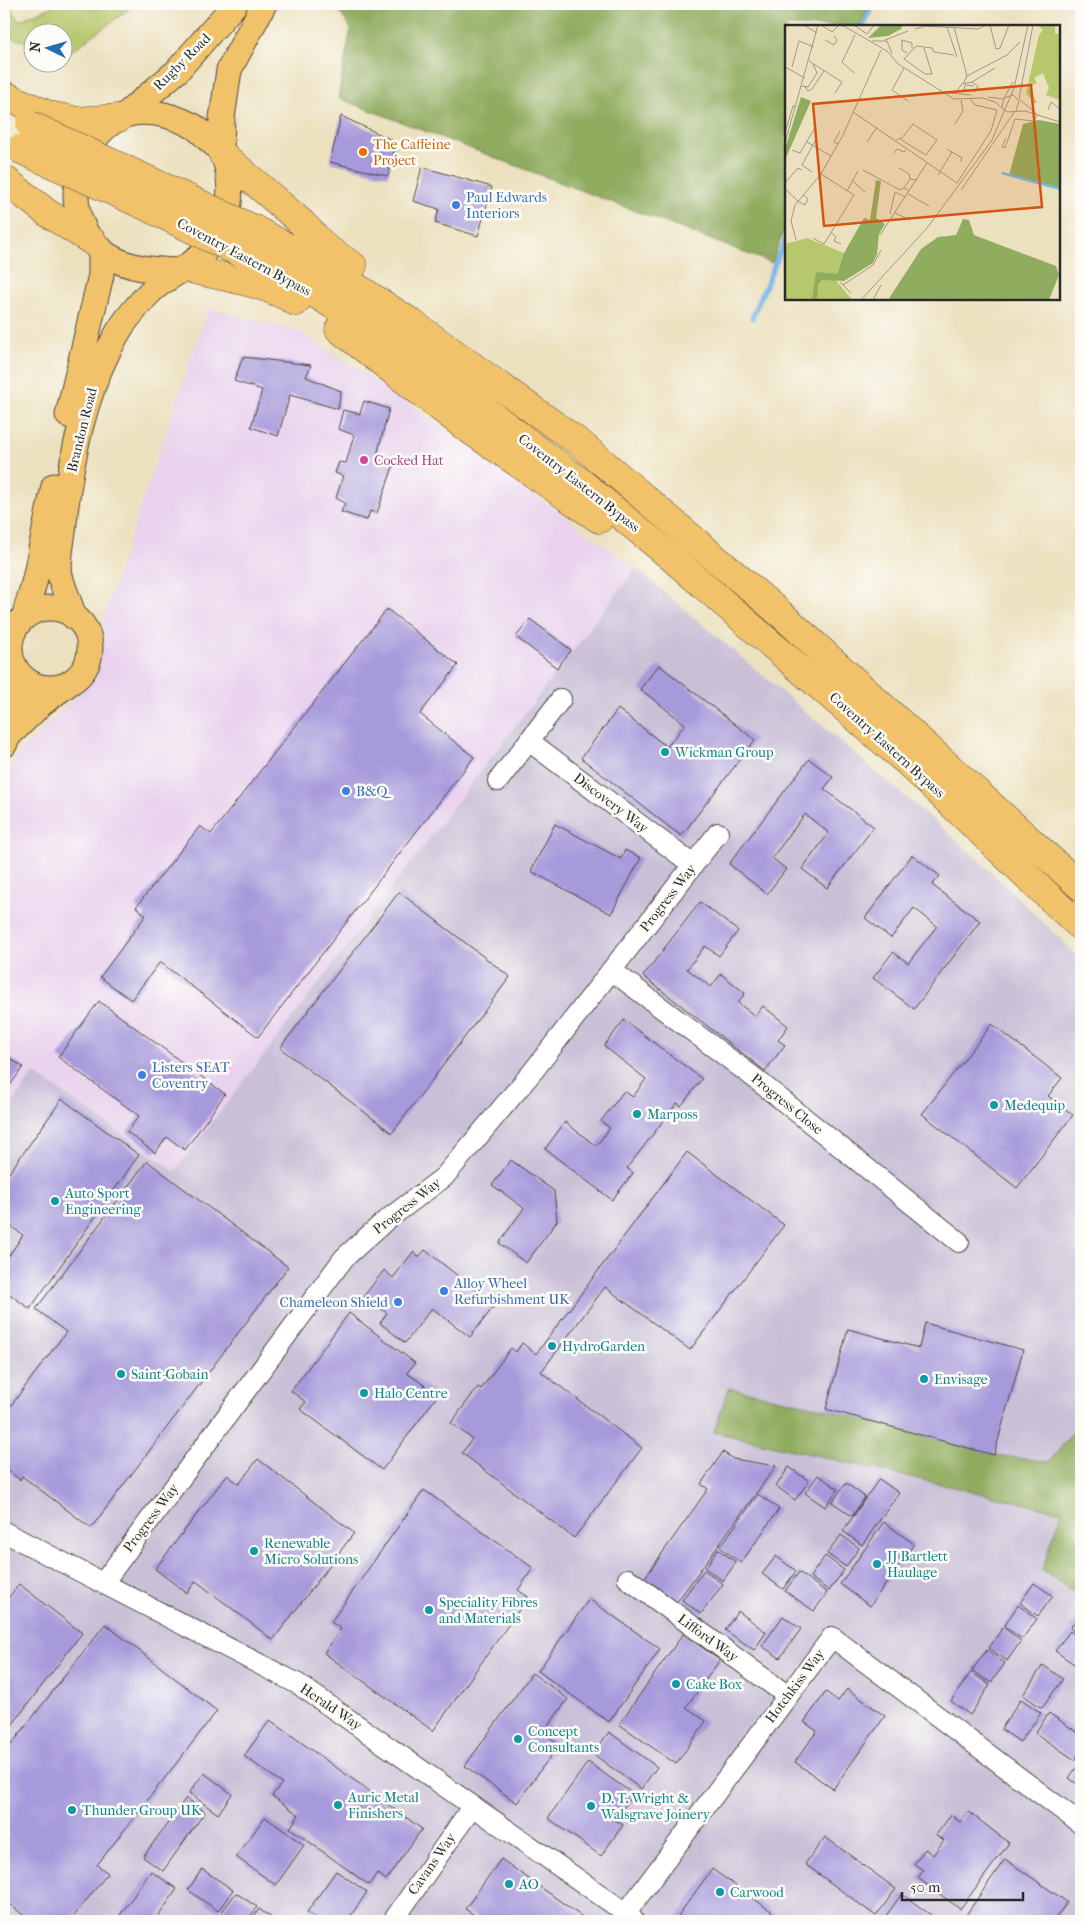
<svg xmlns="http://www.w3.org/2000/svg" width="1085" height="1925" font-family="'IM FELL French Canon',serif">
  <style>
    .built { fill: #e9d2ee }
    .industrial { fill: #c9bfd7 }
    .green { fill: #b6c86b; stroke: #707a4b }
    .forest { fill: #90ac5f; stroke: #5e6c45 }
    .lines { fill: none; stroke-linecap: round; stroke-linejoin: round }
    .stream { stroke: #7ab7ec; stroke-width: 5 }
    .building { fill: #a79adb }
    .minor-casing { stroke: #484641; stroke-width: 22 }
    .major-casing { stroke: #484641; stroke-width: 27 }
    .highway-casing { stroke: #484641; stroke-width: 29 }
    .minor { stroke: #fff; stroke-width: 20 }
    .major { stroke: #f2c26a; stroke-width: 25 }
    .highway { stroke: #f2c26a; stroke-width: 28 }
    .highway-bridge-casing { stroke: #484641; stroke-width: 29; stroke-linecap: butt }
    .highway-bridge { stroke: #f2c26a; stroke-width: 28 }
    .food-dot { fill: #e8710a; stroke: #fdfcf7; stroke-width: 2 }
    .shop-dot { fill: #3f7fe0; stroke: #fdfcf7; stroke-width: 2 }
    .hotel-dot { fill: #d1479c; stroke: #fdfcf7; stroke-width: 2 }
    .culture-dot { fill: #0f9aa8; stroke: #fdfcf7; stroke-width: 2 }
    .labels { text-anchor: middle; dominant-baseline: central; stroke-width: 5; stroke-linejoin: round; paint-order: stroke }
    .street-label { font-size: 14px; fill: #2b2b2b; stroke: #fdfcf7 }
    .food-label { font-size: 14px; fill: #c56008; stroke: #fdfcf7; text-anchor: start }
    .shop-label { font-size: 14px; fill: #366cbe; stroke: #fdfcf7; text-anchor: start }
    .hotel-label { font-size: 14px; fill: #b23c85; stroke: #fdfcf7; text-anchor: start }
    .culture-label { font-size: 14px; fill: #0d838f; stroke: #fdfcf7; text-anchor: start }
    .inset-river { fill: none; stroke: #7ab7ec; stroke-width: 2.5 }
    .inset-road { fill: none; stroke: #9f9884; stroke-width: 1 }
    .view { fill: #d5540f; fill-opacity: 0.15; stroke: #d5540f; stroke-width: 2.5 }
    .inset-edge { fill: none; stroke: #2b2b2b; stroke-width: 2.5 }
  </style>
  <rect width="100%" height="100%" fill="#fdfcf7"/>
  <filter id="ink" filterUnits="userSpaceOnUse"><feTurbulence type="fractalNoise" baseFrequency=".02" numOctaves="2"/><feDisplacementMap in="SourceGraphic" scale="10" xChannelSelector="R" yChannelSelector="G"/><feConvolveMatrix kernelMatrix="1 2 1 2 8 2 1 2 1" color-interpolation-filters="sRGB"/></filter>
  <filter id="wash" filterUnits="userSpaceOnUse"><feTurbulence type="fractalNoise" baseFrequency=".0096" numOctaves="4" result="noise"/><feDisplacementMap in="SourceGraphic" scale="20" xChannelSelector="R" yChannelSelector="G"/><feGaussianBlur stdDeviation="1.12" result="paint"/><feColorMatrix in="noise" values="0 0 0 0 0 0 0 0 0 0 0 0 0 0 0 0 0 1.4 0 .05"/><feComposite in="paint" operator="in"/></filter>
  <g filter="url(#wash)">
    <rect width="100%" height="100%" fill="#ece1bf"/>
    <path class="built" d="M208 308 301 332 401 398 636 568 175 1172 35 1073 4 1115V781L16 756 97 676 105 611Z"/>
    <path class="industrial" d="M636 568 967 849 1081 959V1422L1049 1462 994 1455 826 1409 730 1388 714 1432 1062 1512 1042 1570 1081 1597V1921H4V1115L34 1073 175 1171Z"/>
    <path class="green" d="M4 4H10L18 21 59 4H136L70 52 63 50 62 32H32V43L4 36Z"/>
    <path class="forest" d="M336 4H870L861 26H786V224L772 263 338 98 351 28 337 9Z
      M729 1388 826 1409 994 1455 1049 1462 1081 1422V1597L1042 1570 1062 1512 714 1432Z"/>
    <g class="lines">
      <path class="stream" d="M864 26 873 4
        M752 318 786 238"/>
    </g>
    <g id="blocks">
      <path class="building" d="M341 116 396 142 388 176 330 162Z
        M422 167 492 187 478 236 435 223 439 209 413 201Z
        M243 357 311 365 306 377 341 391 338 409 290 395 278 436 251 427 262 390 234 381Z
        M364 401 389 409 376 459 394 464 377 513 370 511 367 520 341 512 345 503 336 498 343 476 335 473 339 462 346 463 354 435 338 429 343 410 360 414Z
        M387 609 458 665 420 714 474 757 258 1037 160 962 131 1000 100 977 146 915 136 907 200 826 211 834Z
        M530 619 571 650 557 668 516 637Z
        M659 665 755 740 681 836 581 758 618 709 667 747 685 724 640 689Z
        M809 759 833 777 824 789 874 827 827 888 802 869 829 833 805 814 772 858 786 869 767 894 729 864Z
        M555 824 621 859 625 850 641 858 611 914 531 871Z
        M912 855 940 876 932 885 980 921 914 1009 873 978 893 952 908 963 937 926 914 908 891 938 865 918Z
        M399 892 510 977 392 1133 280 1048Z
        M700 902 738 931 719 956 705 946 687 969 711 987 721 974 745 993 738 1003 755 1016 763 1006 788 1026 778 1040 785 1045 765 1071 643 976Z
        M99 1001 225 1094 185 1150 167 1137 155 1153 127 1132 139 1116 58 1057Z
        M624 1020 702 1079 681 1106 677 1103 627 1168 633 1173 612 1200 545 1149 565 1122 596 1146 610 1128 601 1121 624 1091 633 1097 646 1079 604 1046Z
        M992 1024 1062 1078 1048 1096 1073 1115 1017 1188 922 1114Z
        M4 1054 23 1067 7 1090 4 1087Z
        M62 1099 139 1155 30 1309 4 1290V1263L23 1235 4 1221V1180Z
        M687 1152 784 1225 690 1350 605 1287 541 1372 642 1448 574 1538 462 1453 472 1439 451 1423 478 1387 481 1389 511 1348 516 1352 522 1343 536 1354Z
        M511 1160 554 1191 557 1221 526 1263 499 1243 524 1208 492 1185Z
        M147 1161 288 1267 91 1528 22 1476 20 1480 4 1468V1415L66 1332 36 1309Z
        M425 1250 495 1305 470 1337 432 1308 405 1343 380 1323 387 1313 364 1296 384 1270 393 1278 413 1252 419 1257Z
        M349 1313 415 1363 407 1373 438 1395 382 1470 300 1409 306 1402 291 1391Z
        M925 1323 1023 1350 994 1455 826 1409 848 1329 919 1348Z
        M723 1452 733 1459 776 1466 676 1603 644 1579 708 1489 701 1484Z
        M258 1459 354 1533 273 1640 196 1581 187 1593 155 1569 227 1475 239 1484Z
        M789 1467 809 1481 795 1500 776 1486Z
        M818 1475 838 1489 825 1507 805 1493Z
        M879 1479 899 1493 862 1545 843 1531Z
        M846 1483 865 1497 852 1516 832 1502Z
        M424 1490 533 1568 518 1590 528 1597 433 1731 324 1653 341 1629 331 1622Z
        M758 1494 779 1509 741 1563 720 1547Z
        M884 1522 914 1544 870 1606 840 1584Z
        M841 1535 859 1548 846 1567 827 1554Z
        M718 1549 736 1562 723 1581 705 1568Z
        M776 1556 796 1571 783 1589 762 1574Z
        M825 1556 844 1570 829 1591 810 1577Z
        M704 1570 723 1584 701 1614 682 1600Z
        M799 1572 827 1593 814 1611 785 1591Z
        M1034 1583 1053 1596 1038 1616 1020 1603Z
        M19 1584 82 1633 6 1733 4 1734V1604Z
        M589 1599 660 1649 609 1722 538 1671Z
        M1018 1605 1037 1619 1022 1639 1004 1626Z
        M738 1611 766 1632 754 1650 725 1630Z
        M1081 1612V1636L1070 1628Z
        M783 1616 801 1629 780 1658 762 1646Z
        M105 1624 217 1711 97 1865 108 1873 70 1921H60L56 1918 53 1921H31L4 1900V1754Z
        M1003 1627 1021 1641 1007 1661 989 1648Z
        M1070 1631 1081 1639V1654L1074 1664 1055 1651Z
        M683 1634 720 1660 686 1707 706 1721 676 1764 619 1724Z
        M987 1650 1005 1663 991 1683 972 1670Z
        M1043 1665 1063 1679 1042 1708 1023 1695Z
        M971 1672 990 1685 970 1715 951 1701Z
        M532 1673 568 1699 543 1733 559 1744 517 1803 465 1766Z
        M847 1689 885 1716 833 1789 795 1762 817 1731 804 1722 826 1692 838 1701Z
        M1021 1699 1041 1713 1020 1742 1001 1729Z
        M1049 1713 1081 1735V1750L1075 1760 1035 1733Z
        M270 1720 422 1829 386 1880 377 1873 369 1885 290 1828 299 1815 272 1796 282 1783 244 1756Z
        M609 1732 657 1767 641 1789 593 1754Z
        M1081 1761V1787L1069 1778Z
        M588 1762 633 1794 615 1820 623 1825 601 1856 548 1818Z
        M204 1773 232 1794 218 1814 189 1793Z
        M186 1798 205 1812 163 1871 143 1857Z
        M968 1811 1009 1843 960 1909 918 1878 923 1870 914 1864 925 1849 933 1855 944 1840 936 1835 951 1815 960 1822Z
        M265 1817 304 1845 276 1885 236 1857Z
        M825 1837 896 1889 876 1916 805 1864Z
        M501 1859 588 1921H483L465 1909Z
        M1005 1859 1067 1902 1054 1921H976L966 1915Z
        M202 1869 233 1890 218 1911 188 1890Z
        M712 1869 785 1921H685L678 1916Z
        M151 1871 177 1889 155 1921H116Z
        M336 1871 367 1892 347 1921H321L307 1912Z
        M236 1893 257 1907 247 1921H233L221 1913Z
        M902 1894 939 1921H882Z
        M259 1909 276 1921H251Z"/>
    </g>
  </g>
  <g filter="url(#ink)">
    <use href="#blocks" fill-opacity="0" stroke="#484641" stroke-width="1"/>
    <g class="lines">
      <defs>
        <path id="minor" d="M529 741 693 865
          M498 781 561 699
          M611 970 752 1076 959 1242
          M4 1532 298 1684 626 1913 634 1921
          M628 1579 788 1696
          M103 1583 344 1258 384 1222 444 1177 534 1070 718 833
          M626 1913 832 1637 1081 1824
          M393 1921 472 1807"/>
        <path id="major" d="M124 116 177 71 235 4
          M221 151 222 118 229 70 264 4
          M68 415 101 275V249
          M10 648a40 40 0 1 1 80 0a40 40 0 1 1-80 0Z
          M74 617C70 603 63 589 60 575 57 561 63 537 64 523 70 463 82 403 109 349 113 342 117 333 122 326 130 314 140 303 150 292 160 282 174 275 186 267 207 254 225 227 229 203 231 188 229 168 223 155 220 149 213 143 208 139 203 134 198 128 191 125 172 115 140 106 119 118 71 144 58 222 107 255 129 269 154 270 179 271
          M24 618 35 579 54 486
          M9 735 42 703 68 684
          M4 745 9 735 21 688 14 665"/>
        <path id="highway" d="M4 95 49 115 77 121 119 118
          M223 155 302 223 326 248 353 266
          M4 179 46 212 93 242
          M254 229 330 270 412 323 581 444 781 614 1081 887
          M242 254 311 291 395 345 455 387 583 484 672 558 908 763 1081 927
          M186 268C223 278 263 281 296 302
          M339 329 464 426 599 519"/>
      </defs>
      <use href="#minor" class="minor-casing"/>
      <use href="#major" class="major-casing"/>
      <use href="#highway" class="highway-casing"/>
      <use href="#minor" class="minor"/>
      <use href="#major" class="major"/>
      <use href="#highway" class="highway"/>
      <defs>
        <path id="highway-bridge" d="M30 125 254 229
          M19 149 143 205 242 254"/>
      </defs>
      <use href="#highway-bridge" class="highway-bridge-casing"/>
      <use href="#highway-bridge" class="highway-bridge"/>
    </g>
  </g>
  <circle class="food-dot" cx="363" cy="152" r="5"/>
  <g class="shop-dot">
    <circle cx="456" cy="205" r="5"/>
    <circle cx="346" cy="791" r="5"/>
    <circle cx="142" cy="1075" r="5"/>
    <circle cx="444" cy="1291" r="5"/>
    <circle cx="398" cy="1302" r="5"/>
  </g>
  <circle class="hotel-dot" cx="364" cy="460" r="5"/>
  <g class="culture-dot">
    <circle cx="665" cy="752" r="5"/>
    <circle cx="994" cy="1105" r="5"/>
    <circle cx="637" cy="1114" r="5"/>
    <circle cx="55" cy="1201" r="5"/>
    <circle cx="552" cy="1346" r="5"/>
    <circle cx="121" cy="1374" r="5"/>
    <circle cx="924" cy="1379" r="5"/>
    <circle cx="364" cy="1393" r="5"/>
    <circle cx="254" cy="1551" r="5"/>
    <circle cx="877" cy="1564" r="5"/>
    <circle cx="429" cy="1610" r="5"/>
    <circle cx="676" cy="1684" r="5"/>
    <circle cx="518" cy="1739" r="5"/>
    <circle cx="338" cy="1805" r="5"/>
    <circle cx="591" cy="1806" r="5"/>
    <circle cx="72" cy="1810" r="5"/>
    <circle cx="509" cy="1884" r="5"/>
    <circle cx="720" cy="1892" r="5"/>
  </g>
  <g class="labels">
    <g class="street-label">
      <text transform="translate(182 62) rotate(-45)">Rugby Road</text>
      <text transform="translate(244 257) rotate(28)">Coventry Eastern Bypass</text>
      <text transform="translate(82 430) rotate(-76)">Brandon Road</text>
      <text transform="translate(579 483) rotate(38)">Coventry Eastern Bypass</text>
      <text transform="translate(887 745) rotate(42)">Coventry Eastern Bypass</text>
      <text transform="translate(611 803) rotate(37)">Discovery Way</text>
      <text transform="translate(668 898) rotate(-52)">Progress Way</text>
      <text transform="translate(787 1104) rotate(39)">Progress Close</text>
      <text transform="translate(407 1206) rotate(-38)">Progress Way</text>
      <text transform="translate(151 1518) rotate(-53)">Progress Way</text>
      <text transform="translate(708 1638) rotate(36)">Lifford Way</text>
      <text transform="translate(795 1686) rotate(-53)">Hotchkiss Way</text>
      <text transform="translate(331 1707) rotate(34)">Herald Way</text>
      <text transform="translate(432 1864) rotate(-55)">Cavans Way</text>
    </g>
    <g class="food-label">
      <text x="373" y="144">The Caffeine<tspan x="373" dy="16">Project</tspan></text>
    </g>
    <g class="shop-label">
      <text x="466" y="197">Paul Edwards<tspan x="466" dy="16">Interiors</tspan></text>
      <text x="356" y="791">B&amp;Q</text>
      <text x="152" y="1067">Listers SEAT<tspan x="152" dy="16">Coventry</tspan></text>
      <text x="454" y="1283">Alloy Wheel<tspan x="454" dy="16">Refurbishment UK</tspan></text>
      <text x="388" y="1302" text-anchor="end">Chameleon Shield</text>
    </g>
    <g class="hotel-label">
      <text x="374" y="460">Cocked Hat</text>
    </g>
    <g class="culture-label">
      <text x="675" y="752">Wickman Group</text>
      <text x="1004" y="1105">Medequip</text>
      <text x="647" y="1114">Marposs</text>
      <text x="65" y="1193">Auto Sport<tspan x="65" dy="16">Engineering</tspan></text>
      <text x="562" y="1346">HydroGarden</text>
      <text x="131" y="1374">Saint-Gobain</text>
      <text x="934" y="1379">Envisage</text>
      <text x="374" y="1393">Halo Centre</text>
      <text x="264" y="1543">Renewable<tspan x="264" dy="16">Micro Solutions</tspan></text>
      <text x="887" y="1556">JJ Bartlett<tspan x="887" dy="16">Haulage</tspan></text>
      <text x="439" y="1602">Speciality Fibres<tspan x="439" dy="16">and Materials</tspan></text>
      <text x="686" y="1684">Cake Box</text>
      <text x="528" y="1731">Concept<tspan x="528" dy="16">Consultants</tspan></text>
      <text x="348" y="1797">Auric Metal<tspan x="348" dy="16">Finishers</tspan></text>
      <text x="601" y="1798">D. T. Wright &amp;<tspan x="601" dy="16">Walsgrave Joinery</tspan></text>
      <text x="82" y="1810">Thunder Group UK</text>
      <text x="519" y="1884">AO</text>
      <text x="730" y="1892">Carwood</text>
    </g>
  </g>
  <g transform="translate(785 25)">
    <rect width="275" height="275" fill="#ece1bf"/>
    <path d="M253 0H270V8L275 10V75L261 70 264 63 258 48 249 53 252 58 244 62 252 78H249L241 68 254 10 258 5ZM22 213 59 228 50 254 67 275H0V219Z" fill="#b6c86b"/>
    <path d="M117 0 116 4 103 11 83 13 95 1ZM16 72 26 76 0 135V124ZM254 95 275 99V164L224 150 238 99ZM91 155 96 156 91 193 100 199 94 209 92 229 88 238 59 256 37 255 33 260 32 275H27L31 247 52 249 59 228 79 193 85 195ZM178 194 184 195 189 210 271 241 274 250 264 275H103L136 224 153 212 171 210Z" fill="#90ac5f"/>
    <path class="inset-river" d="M217 148 275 164"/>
    <path class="inset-road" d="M19 0 32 8M36 0 47 7 53 1M57 0 102 26 113 39 169 74M69 0 82 9 89 0M205 0 211 24 215 23 224 0M162 2 172 32M169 2 182 51M130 4 140 1 193 4 201 0M40 15 49 20 52 15 49 11M100 15 123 6M14 16 29 22M87 16H102L107 29M139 23 147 49H140L119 34 129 23 132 21 147 23 149 27 169 30M122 28 117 25V15L127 18V23M24 36 57 57 50 68M0 42 20 53M7 42 14 16M119 43 107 65 123 76M69 48 57 37 70 10M187 57 210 43M178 59 182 51 222 30 235 17M17 61 23 62 32 48 28 39M189 61 180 60 179 65 191 66 192 62M20 62 23 66 27 64 39 46M171 67 177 59 187 57 194 62M164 68 186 70M203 72 219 74M219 73 228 57M169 74 198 73 210 77 222 87 240 86 275 97M234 74 248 0M235 75 252 89M217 83 219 73 228 70 234 76 231 86M263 85 266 77 275 84M68 87 172 158 206 106 212 85 190 80 185 73M170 99 178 86 176 75M0 108 8 81H11M221 113 217 122 220 123 230 94 249 96 252 90M111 115 115 113 118 116 141 130 152 115 128 99 116 114M22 117 46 131M82 117 92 102M0 118 33 0M53 119 49 117 55 106M162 124 177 133 176 137M7 125 15 128 31 101M109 128 112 124 119 127 121 125M114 143 124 149 125 154M78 145 115 165 119 163M27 147 17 140 30 116M153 150 167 127M68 156 80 167M0 158 13 143 17 145M0 164 13 176M176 165 230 86M62 166 73 146M124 166 119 163 125 154 132 155M123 169 144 181M12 176 20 180 23 174 18 170M110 188 125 195M105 189 110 167 120 172M46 207 51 212 49 216 56 219M95 210 142 138M28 213 39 219 69 170 36 149M11 215 6 196 10 180 36 149 58 110 96 25M55 257 66 268M58 260 88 240 96 225M76 275 142 203 207 115 229 63 243 0M88 275 96 260"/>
    <path class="view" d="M246 60 257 182 39 201 28 79Z"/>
    <rect width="275" height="275" class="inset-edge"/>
  </g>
  <rect width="1085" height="1925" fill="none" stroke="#fdfcf7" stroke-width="20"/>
  <g transform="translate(48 48) rotate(275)"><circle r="24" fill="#fdfcf7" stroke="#a9a8a5"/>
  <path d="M0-4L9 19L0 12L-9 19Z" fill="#1f6fb2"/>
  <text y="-8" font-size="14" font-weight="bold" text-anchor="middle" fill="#2b2b2b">N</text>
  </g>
  <path d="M902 1892v8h121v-8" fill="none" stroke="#2b2b2b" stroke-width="2.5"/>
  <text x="910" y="1892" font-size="15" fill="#2b2b2b" stroke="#fdfcf7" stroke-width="4" paint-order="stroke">50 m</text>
</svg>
